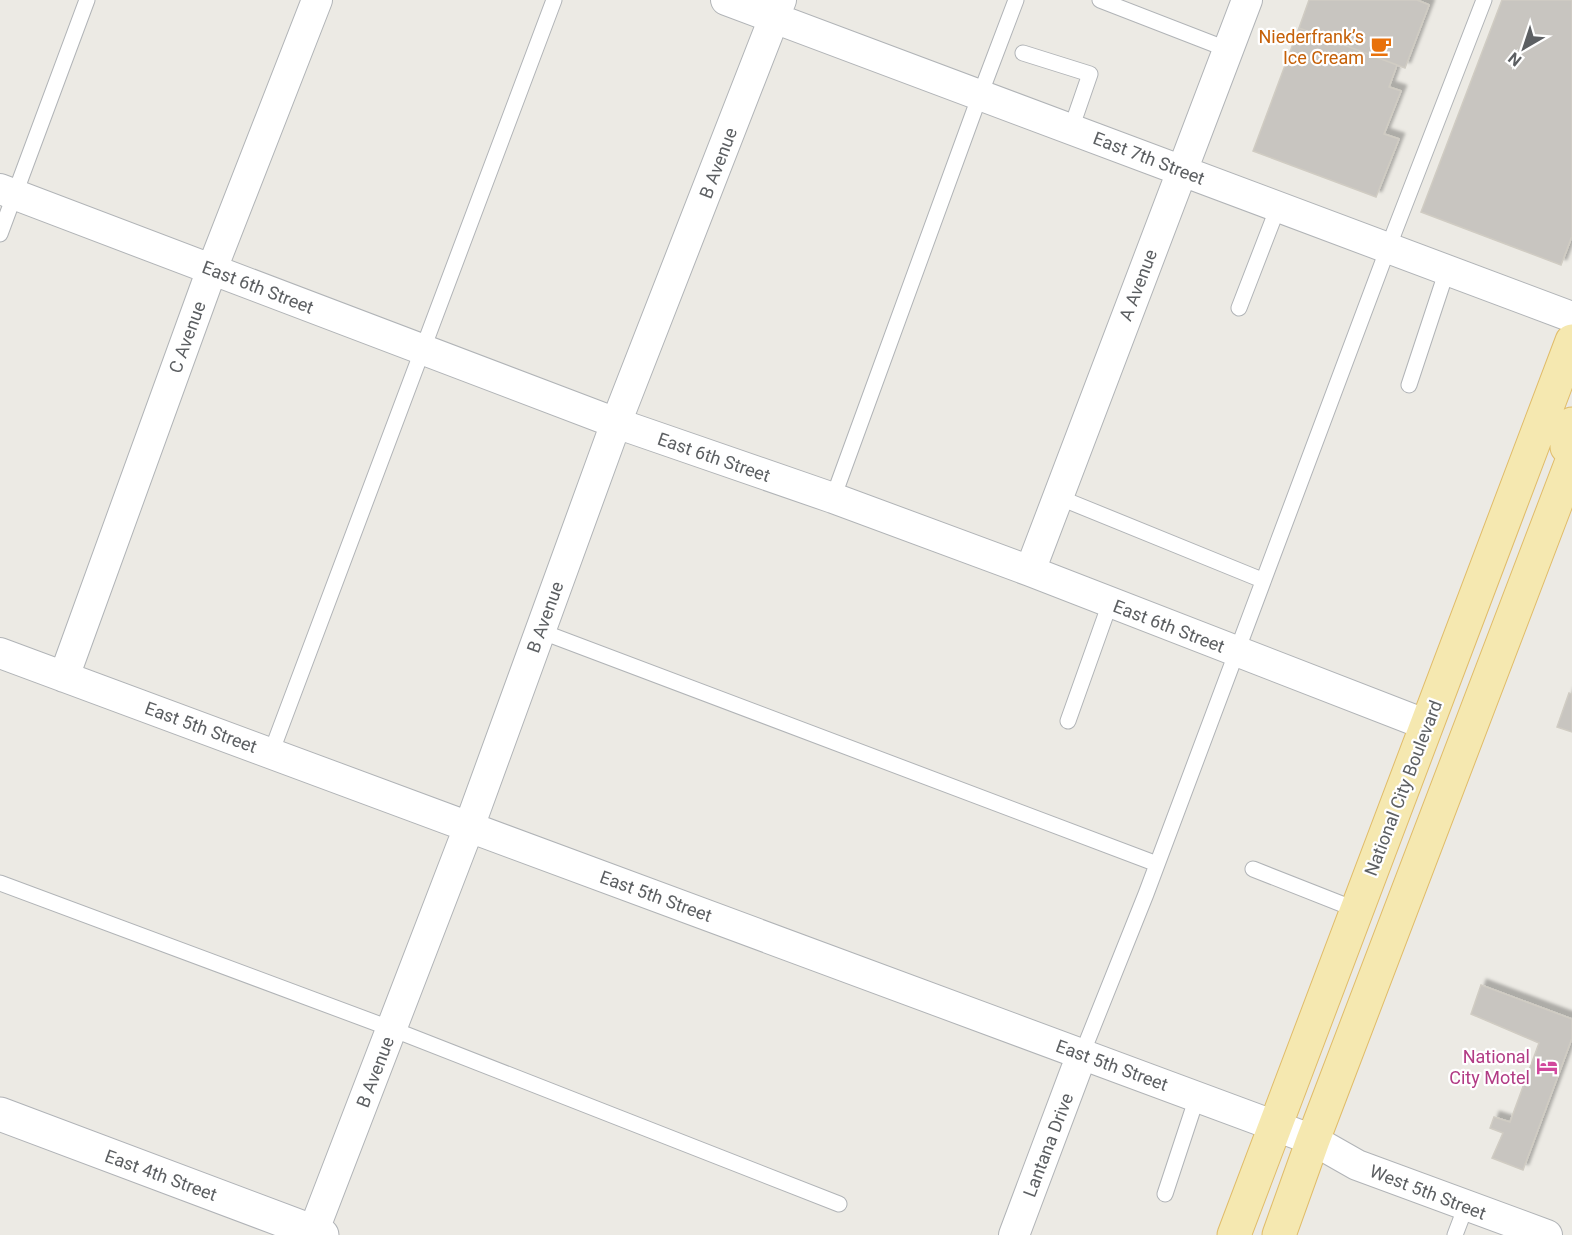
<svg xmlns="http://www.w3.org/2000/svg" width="1572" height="1235" font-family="Roboto,sans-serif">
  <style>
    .building { fill: #c8c5c0; stroke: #d0ccc3; stroke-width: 1.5; filter: url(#shadow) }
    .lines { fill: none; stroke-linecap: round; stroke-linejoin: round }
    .lane-casing { stroke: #b1b4b7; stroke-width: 17 }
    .street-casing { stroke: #b1b4b7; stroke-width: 32 }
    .secondary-casing { stroke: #b0b3b7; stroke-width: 35 }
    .primary-casing { stroke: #e0bc69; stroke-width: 35 }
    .lane { stroke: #fff; stroke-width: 15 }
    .street { stroke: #fff; stroke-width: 30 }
    .secondary { stroke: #fff; stroke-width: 33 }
    .primary { stroke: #f5e8b0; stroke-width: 33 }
    .labels { text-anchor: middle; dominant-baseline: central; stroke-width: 4.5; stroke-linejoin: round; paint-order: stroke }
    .food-label { font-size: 18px; fill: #c56008; stroke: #fff; text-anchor: end }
    .street-label { font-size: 18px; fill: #5c5f62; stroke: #fff }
    .hotel-label { font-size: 18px; fill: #b23c85; stroke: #fff; text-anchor: end }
  </style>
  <defs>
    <filter id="shadow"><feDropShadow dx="5.5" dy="-5.5" stdDeviation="1.5" flood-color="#0004"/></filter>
  </defs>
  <rect width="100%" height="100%" fill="#eceae4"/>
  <path class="building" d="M1309 0H1417L1429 5 1405 68 1299 28Z
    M1502 0H1572V236L1561 265 1421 212Z
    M1299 28 1397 65 1389 87 1401 91 1384 134 1399 139 1376 197 1253 151Z
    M1569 693 1572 694V732L1557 727Z
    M1481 985 1572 1019V1038L1523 1170 1492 1158 1503 1133 1490 1128 1494 1117 1510 1122 1539 1043 1471 1014Z"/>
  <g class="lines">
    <defs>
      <path id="lane" d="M1100 0 1229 50
        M1023 53 1090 74 1071 129
        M0 234 87 0
        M1239 308 1278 207
        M1409 385 1447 270
        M1058 497 1262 580
        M833 498 980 95 1016 0
        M540 631 1157 864
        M1068 721 1110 603
        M271 753 554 0
        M1253 869 1357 910
        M0 883 392 1029 839 1204
        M1082 1054 1146 894 1388 248 1484 0
        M1165 1194 1197 1097
        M1455 1235 1466 1206"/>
      <path id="street" d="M726 0 1572 317
        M0 189 616 423 833 498 1030 571 1427 725
        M1030 571 1247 0
        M0 653 1313 1140 1357 1165 1547 1235
        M64 677 212 269 317 0
        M312 1235 469 827 616 423 781 0
        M1014 1235 1082 1054"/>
      <path id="secondary" d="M0 1114 322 1235"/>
      <path id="primary" d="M1572 424 1567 436V447L1572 453
        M1234 1235 1572 341
        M1279 1235 1313 1140 1572 461"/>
    </defs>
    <use href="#lane" class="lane-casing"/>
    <use href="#street" class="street-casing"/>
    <use href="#secondary" class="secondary-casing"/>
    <use href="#primary" class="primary-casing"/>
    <use href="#lane" class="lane"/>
    <use href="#street" class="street"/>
    <use href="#secondary" class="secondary"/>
    <use href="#primary" class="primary"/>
  </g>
  <defs>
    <symbol id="cafe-bare" viewBox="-9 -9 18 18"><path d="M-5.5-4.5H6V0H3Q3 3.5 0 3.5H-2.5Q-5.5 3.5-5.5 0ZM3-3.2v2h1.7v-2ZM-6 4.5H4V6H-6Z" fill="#e8710a" stroke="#fff" stroke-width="2.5" paint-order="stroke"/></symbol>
    <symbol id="hotel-bare" viewBox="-9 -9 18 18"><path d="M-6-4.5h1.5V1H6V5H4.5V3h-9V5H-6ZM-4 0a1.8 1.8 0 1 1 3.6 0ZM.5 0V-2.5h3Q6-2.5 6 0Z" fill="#d1479c" stroke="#fff" stroke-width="2.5" paint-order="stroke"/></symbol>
  </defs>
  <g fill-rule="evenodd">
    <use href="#cafe-bare" x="1366" y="31" width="30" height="30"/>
    <use href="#hotel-bare" x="1532" y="1051" width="30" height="30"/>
  </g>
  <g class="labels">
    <g class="food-label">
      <text x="1364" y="36">Niederfrank’s<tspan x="1364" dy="21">Ice Cream</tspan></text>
    </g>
    <g class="street-label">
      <text transform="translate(1149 158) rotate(21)">East 7th Street</text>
      <text transform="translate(718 163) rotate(-69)">B Avenue</text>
      <text transform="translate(1138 285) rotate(-69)">A Avenue</text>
      <text transform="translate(258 287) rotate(21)">East 6th Street</text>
      <text transform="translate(187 337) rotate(-70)">C Avenue</text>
      <text transform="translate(714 457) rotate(19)">East 6th Street</text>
      <text transform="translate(545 617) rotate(-70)">B Avenue</text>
      <text transform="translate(1169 626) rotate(21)">East 6th Street</text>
      <text transform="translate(201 727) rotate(20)">East 5th Street</text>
      <text transform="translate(1403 788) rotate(-69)">National City Boulevard</text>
      <text transform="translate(656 896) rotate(20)">East 5th Street</text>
      <text transform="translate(1112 1065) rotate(20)">East 5th Street</text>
      <text transform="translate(375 1072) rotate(-69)">B Avenue</text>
      <text transform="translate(1048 1145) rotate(-69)">Lantana Drive</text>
      <text transform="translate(161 1175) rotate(20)">East 4th Street</text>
      <text transform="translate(1428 1192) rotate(21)">West 5th Street</text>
    </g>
    <g class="hotel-label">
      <text x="1530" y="1056">National<tspan x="1530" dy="21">City Motel</tspan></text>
    </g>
  </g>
  <g transform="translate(1524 48) rotate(219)" stroke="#ffffff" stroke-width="4.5" paint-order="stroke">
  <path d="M0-4.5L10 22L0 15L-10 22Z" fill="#5c5f62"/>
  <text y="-9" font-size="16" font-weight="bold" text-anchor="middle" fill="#5c5f62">N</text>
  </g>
</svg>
